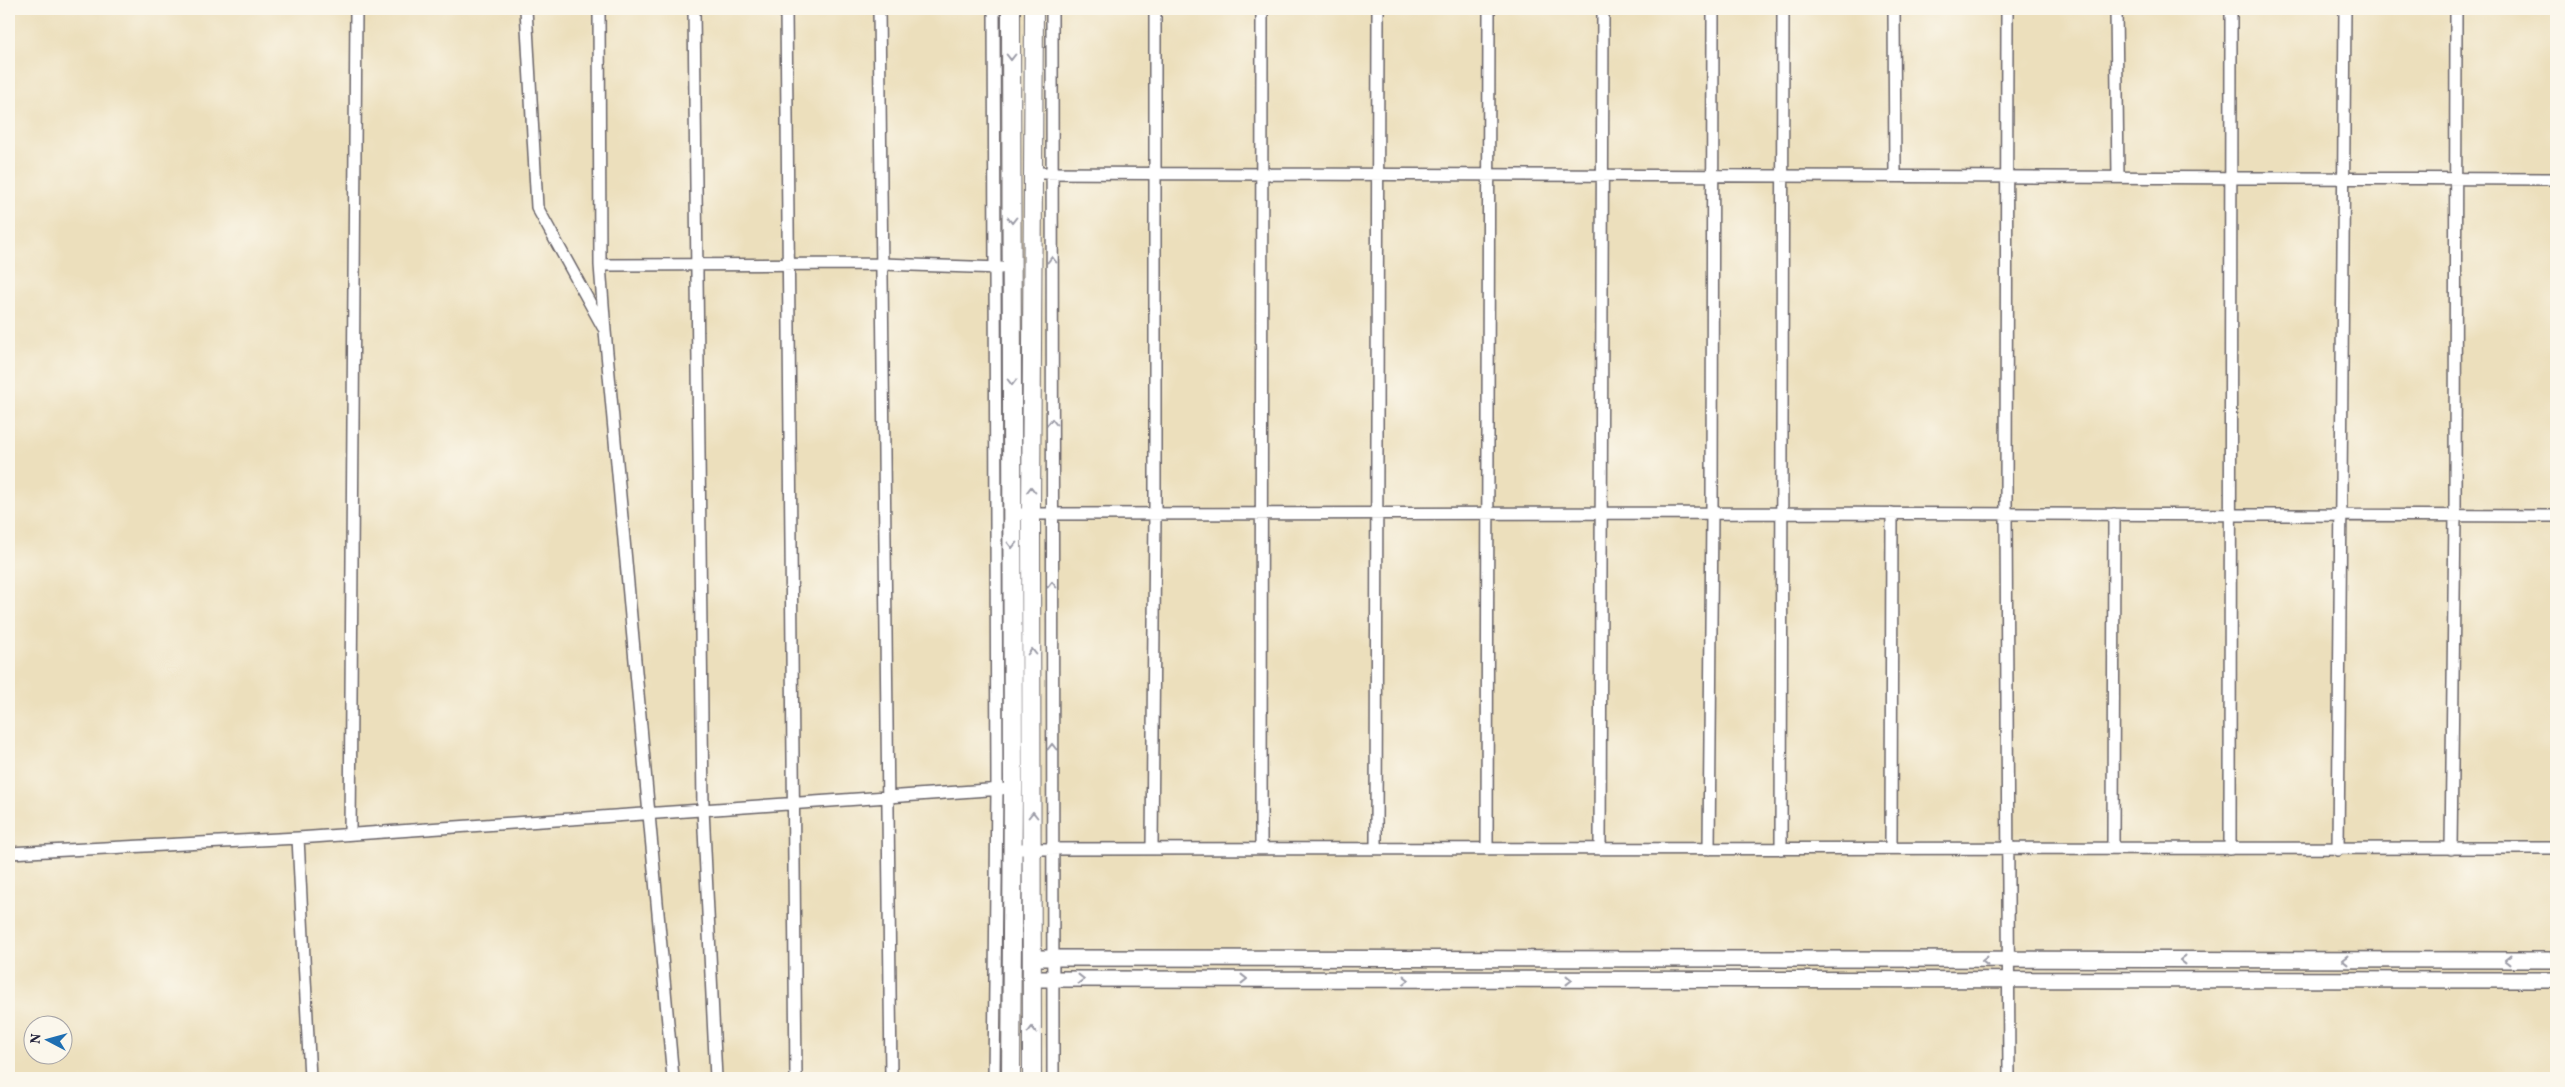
<svg xmlns="http://www.w3.org/2000/svg" width="2565" height="1087" font-family="Vollkorn,serif">
  <style>
    .lines { fill: none; stroke-linecap: round; stroke-linejoin: round }
    .minor-casing { stroke: #696468; stroke-width: 14 }
    .secondary-casing { stroke: #696468; stroke-width: 18 }
    .primary-casing { stroke: #696468; stroke-width: 20 }
    .minor { stroke: #fff; stroke-width: 11 }
    .secondary { stroke: #fff; stroke-width: 15 }
    .primary { stroke: #fff; stroke-width: 18 }
    .oneway { stroke: #9c9ca7 }
  </style>
  <rect width="100%" height="100%" fill="#fbf7ec"/>
  <filter id="ink" filterUnits="userSpaceOnUse"><feTurbulence type="fractalNoise" baseFrequency=".02" numOctaves="2"/><feDisplacementMap in="SourceGraphic" scale="10" xChannelSelector="R" yChannelSelector="G"/><feConvolveMatrix kernelMatrix="1 2 1 2 8 2 1 2 1" color-interpolation-filters="sRGB"/></filter>
  <filter id="wash" filterUnits="userSpaceOnUse"><feTurbulence type="fractalNoise" baseFrequency=".0096" numOctaves="4" result="noise"/><feDisplacementMap in="SourceGraphic" scale="20" xChannelSelector="R" yChannelSelector="G"/><feGaussianBlur stdDeviation="1.12" result="paint"/><feColorMatrix in="noise" values="0 0 0 0 0 0 0 0 0 0 0 0 0 0 0 0 0 1.4 0 .05"/><feComposite in="paint" operator="in"/></filter>
  <g filter="url(#wash)">
    <rect width="100%" height="100%" fill="#ecdfbc"/>
  </g>
  <g filter="url(#ink)">
    <g class="lines">
      <defs>
        <path id="minor" d="M526 9 537 207 603 327
          M599 9 600 265 605 331 673 1078
          M694 9 703 809 716 1078
          M786 9 796 1078
          M879 9 891 1078
          M1052 9 1053 1078
          M1894 9 1895 176
          M2007 9 2006 513 2009 1078
          M2116 9 2118 177
          M1033 173 2556 179
          M600 265 882 264 1001 268
          M1011 514 1783 513 2556 516
          M350 834 356 9
          M298 838 310 1078
          M1152 848 1155 513V9
          M1261 848 1262 9
          M1376 848 1378 9
          M1891 848 1892 513
          M2113 848 2114 514
          M1012 849 2556 848
          M1487 849 1489 9
          M1600 849 1603 9
          M1709 849 1712 513 1713 9
          M1781 849 1783 9
          M2230 849 2231 9
          M2451 849 2455 515 2456 9
          M2338 850 2345 9
          M9 853 298 838 1002 789
          M994 1078 997 789 994 9"/>
        <path id="secondary" d="M1033 958 2556 960
          M1033 979 2556 980"/>
        <path id="primary" d="M1011 1078 1013 788 1011 9
          M1032 1078 1031 514 1034 9"/>
      </defs>
      <use href="#minor" class="minor-casing"/>
      <use href="#secondary" class="secondary-casing"/>
      <use href="#primary" class="primary-casing"/>
      <use href="#minor" class="minor"/>
      <use href="#secondary" class="secondary"/>
      <use href="#primary" class="primary"/>
    </g>
    <defs><path id="oneway-chevron" d="M-2-3.5L2.5 0L-2 3.5" fill="none" stroke-width="1.6" stroke-linecap="round" stroke-linejoin="round" transform="scale(1.25)"/></defs>
    <g class="oneway">
      <use href="#oneway-chevron" transform="translate(1011 57) rotate(90)"/>
      <use href="#oneway-chevron" transform="translate(1012 220) rotate(90)"/>
      <use href="#oneway-chevron" transform="translate(1052 260) rotate(-90)"/>
      <use href="#oneway-chevron" transform="translate(1012 382) rotate(90)"/>
      <use href="#oneway-chevron" transform="translate(1052 422) rotate(-90)"/>
      <use href="#oneway-chevron" transform="translate(1031 490) rotate(-90)"/>
      <use href="#oneway-chevron" transform="translate(1012 545) rotate(90)"/>
      <use href="#oneway-chevron" transform="translate(1052 585) rotate(-90)"/>
      <use href="#oneway-chevron" transform="translate(1032 652) rotate(-90)"/>
      <use href="#oneway-chevron" transform="translate(1052 747) rotate(-90)"/>
      <use href="#oneway-chevron" transform="translate(1033 815) rotate(-90)"/>
      <use href="#oneway-chevron" transform="translate(2183 960) rotate(180)"/>
      <use href="#oneway-chevron" transform="translate(2345 960) rotate(180)"/>
      <use href="#oneway-chevron" transform="translate(2508 960) rotate(180)"/>
      <use href="#oneway-chevron" transform="translate(1985 961) rotate(-180)"/>
      <use href="#oneway-chevron" transform="translate(1081 979)"/>
      <use href="#oneway-chevron" transform="translate(1244 979)"/>
      <use href="#oneway-chevron" transform="translate(1406 980)"/>
      <use href="#oneway-chevron" transform="translate(1569 980)"/>
      <use href="#oneway-chevron" transform="translate(1032 1030) rotate(-90)"/>
    </g>
  </g>
  <rect width="2565" height="1087" fill="none" stroke="#fbf7ec" stroke-width="30"/>
  <g transform="translate(48 1040) rotate(276)"><circle r="24" fill="#fbf7ec" stroke="#a4a2a5"/>
  <path d="M0-4L9 19L0 12L-9 19Z" fill="#1f6fb2"/>
  <text y="-8" font-size="14" font-weight="bold" text-anchor="middle" fill="#22223b">N</text>
  </g>
</svg>
